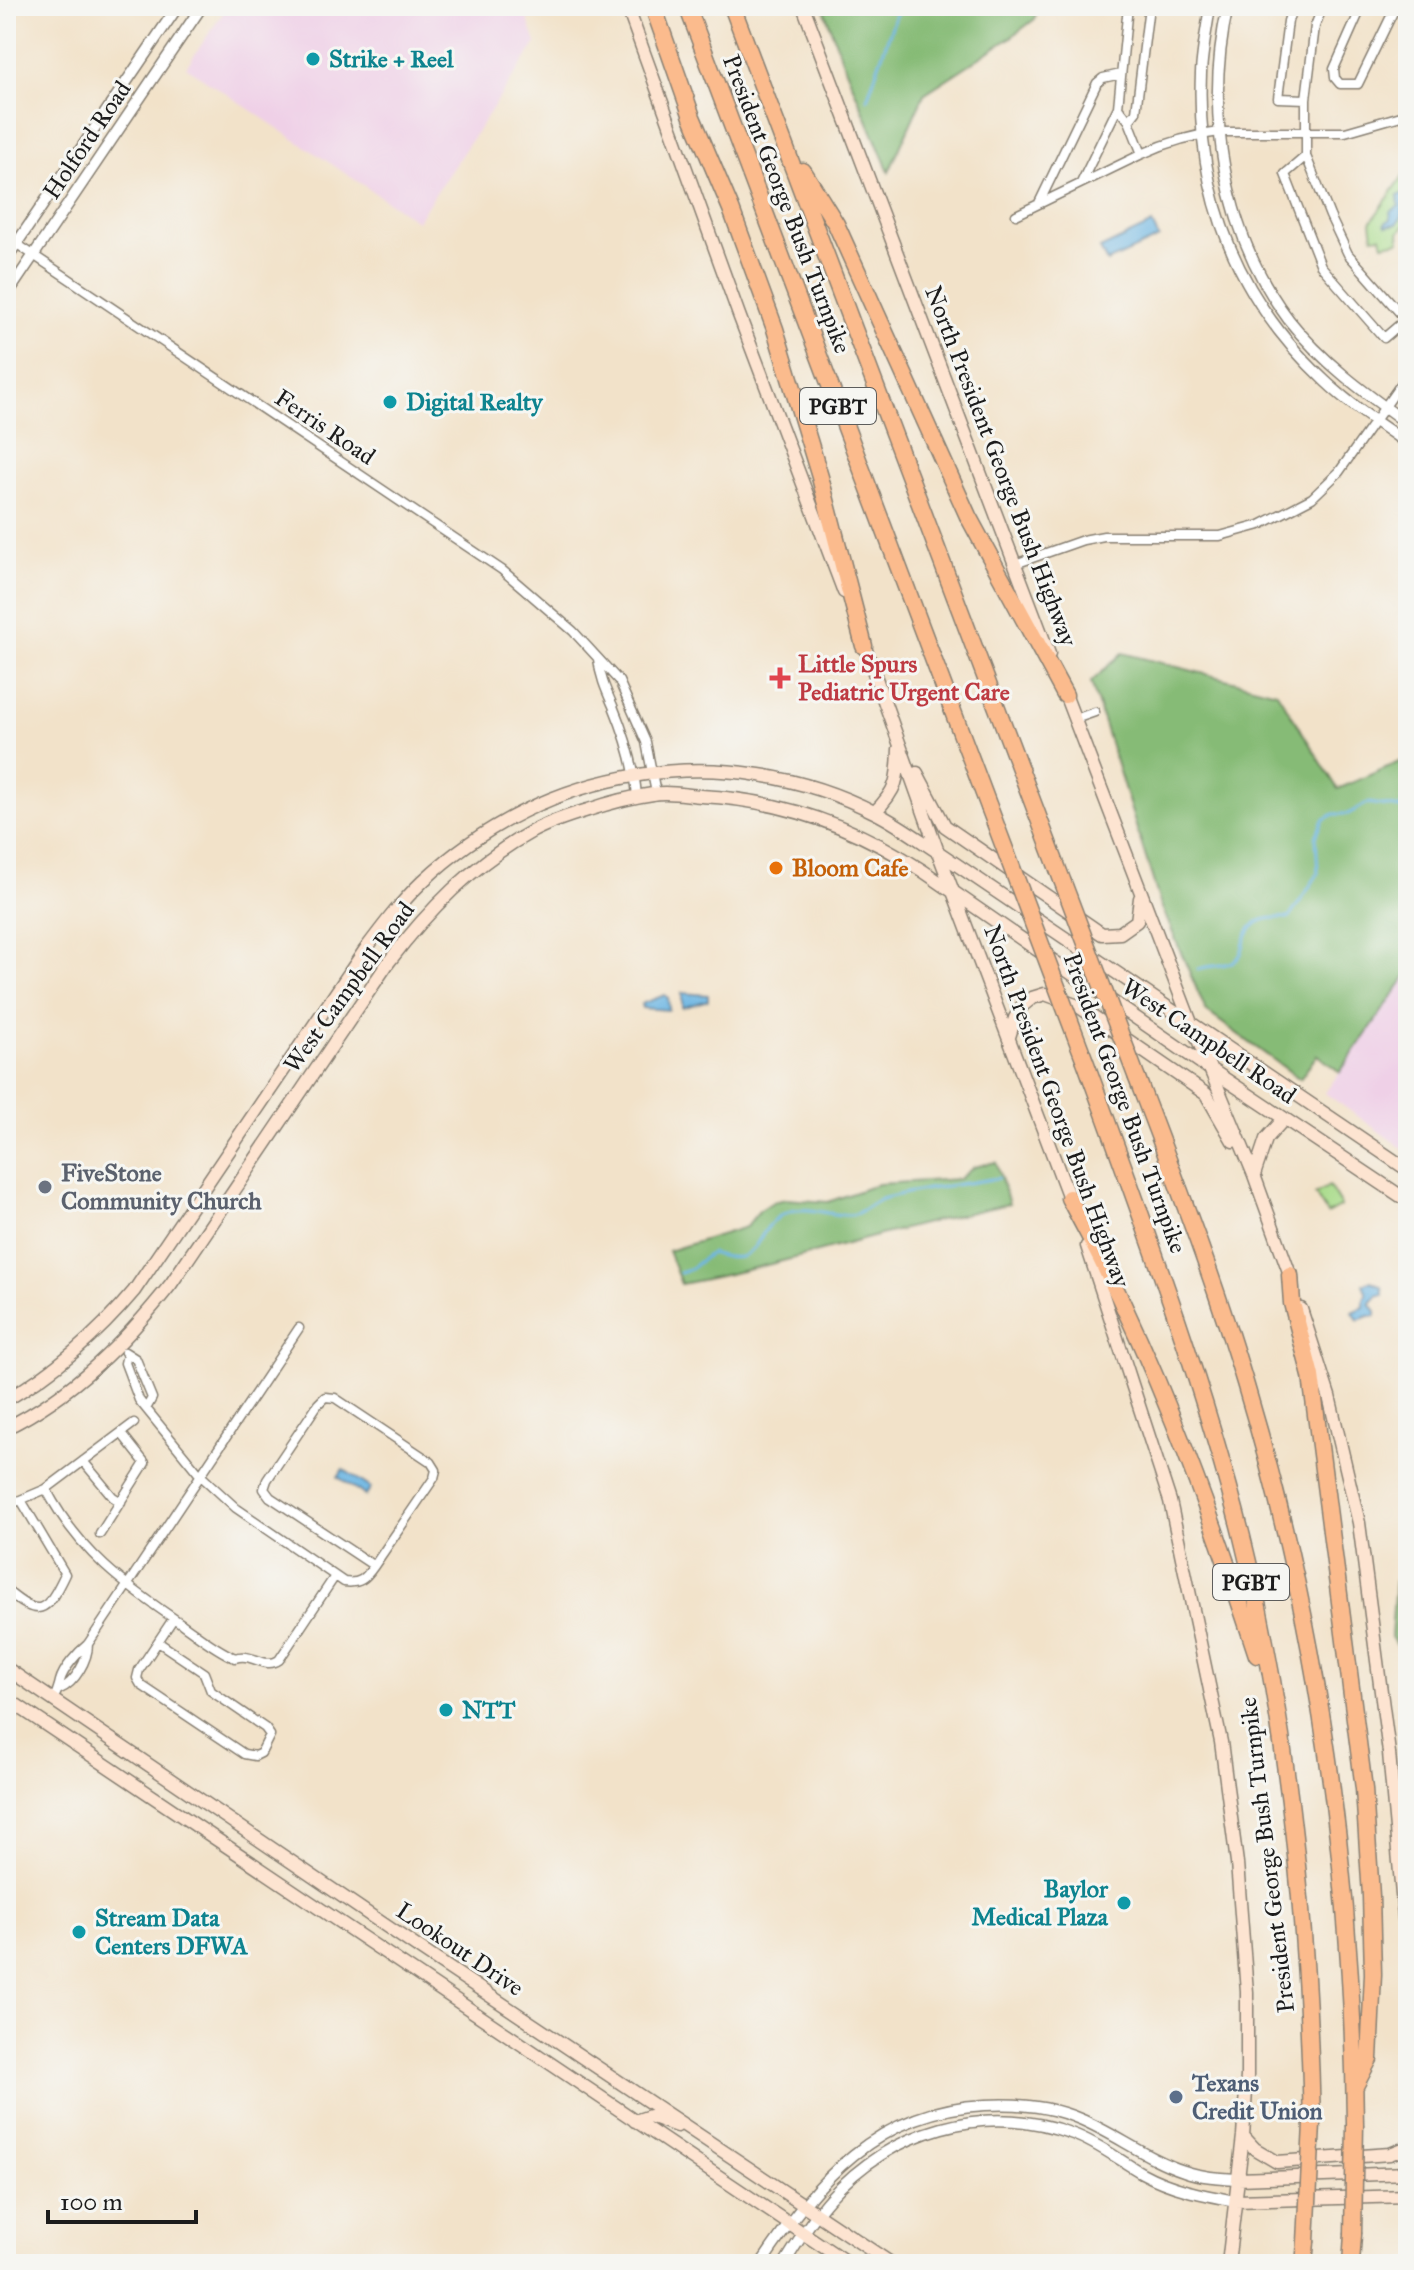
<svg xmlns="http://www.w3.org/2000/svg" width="1414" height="2270" font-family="'IM FELL Great Primer',serif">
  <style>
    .built { fill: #efd0e7 }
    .green { fill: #a9db8a; stroke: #627c53; stroke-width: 2 }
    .forest { fill: #86bb76; stroke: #516c49; stroke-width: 2 }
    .water { fill: #69b4e2; stroke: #42687f; stroke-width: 2 }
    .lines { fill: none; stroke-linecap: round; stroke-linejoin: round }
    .stream { stroke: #69b4e2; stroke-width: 3 }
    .minor-casing { stroke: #877f72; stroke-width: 11 }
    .tertiary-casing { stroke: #877f72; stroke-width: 13 }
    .secondary-casing { stroke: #877f72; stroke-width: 15 }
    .motorway-casing { stroke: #877f72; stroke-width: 19 }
    .minor { stroke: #fff; stroke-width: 8 }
    .tertiary { stroke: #fff; stroke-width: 10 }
    .secondary { stroke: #fde4d1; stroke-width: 12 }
    .motorway { stroke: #fbbb8d; stroke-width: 16 }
    .motorway-bridge-casing { stroke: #877f72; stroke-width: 19; stroke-linecap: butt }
    .motorway-bridge { stroke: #fbbb8d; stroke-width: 16 }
    .culture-dot { fill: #0f9aa8; stroke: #f6f6f2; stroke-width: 3 }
    .health-dot { fill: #e0444e; stroke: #f6f6f2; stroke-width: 3 }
    .food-dot { fill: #e8710a; stroke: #f6f6f2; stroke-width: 3 }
    .worship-dot { fill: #6b7280; stroke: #f6f6f2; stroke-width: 3 }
    .service-dot { fill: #5c6f8a; stroke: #f6f6f2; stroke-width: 3 }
    .labels { text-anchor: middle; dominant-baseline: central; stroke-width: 6; stroke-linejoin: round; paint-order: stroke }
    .shield { fill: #f6f6f2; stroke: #5d5d5c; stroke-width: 2 }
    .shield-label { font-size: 22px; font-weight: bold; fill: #1c1c1c }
    .culture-label { font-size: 24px; font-weight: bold; fill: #0d838f; stroke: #f6f6f2; text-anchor: start }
    .street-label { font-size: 24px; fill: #1c1c1c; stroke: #f6f6f2 }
    .health-label { font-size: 24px; font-weight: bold; fill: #be3a42; stroke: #f6f6f2; text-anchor: start }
    .food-label { font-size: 24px; font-weight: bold; fill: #c56008; stroke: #f6f6f2; text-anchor: start }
    .worship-label { font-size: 24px; font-weight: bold; fill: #5b616d; stroke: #f6f6f2; text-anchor: start }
    .service-label { font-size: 24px; font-weight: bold; fill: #4e5e75; stroke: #f6f6f2; text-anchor: start }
  </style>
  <rect width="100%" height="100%" fill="#f6f6f2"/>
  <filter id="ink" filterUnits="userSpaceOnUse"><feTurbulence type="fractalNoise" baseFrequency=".0125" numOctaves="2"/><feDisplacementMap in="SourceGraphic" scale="16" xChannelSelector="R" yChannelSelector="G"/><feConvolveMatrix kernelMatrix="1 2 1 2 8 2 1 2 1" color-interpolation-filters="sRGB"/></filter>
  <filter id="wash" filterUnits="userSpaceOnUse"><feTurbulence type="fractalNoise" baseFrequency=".006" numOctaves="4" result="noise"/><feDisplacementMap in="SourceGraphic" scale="32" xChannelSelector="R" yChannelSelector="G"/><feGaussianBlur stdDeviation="1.8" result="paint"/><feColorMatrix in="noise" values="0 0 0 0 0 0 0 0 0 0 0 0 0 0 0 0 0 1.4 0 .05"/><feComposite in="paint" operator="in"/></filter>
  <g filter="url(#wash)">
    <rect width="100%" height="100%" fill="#f2e2c9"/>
    <path class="built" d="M228 6H523L536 43 417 221 186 67Z
      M1408 974V1152L1325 1093Z"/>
    <path class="green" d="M1408 169V220L1399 233 1400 241 1383 244 1381 236 1373 237 1371 222Z
      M1329 1186 1341 1206 1327 1214 1315 1194Z"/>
    <path class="forest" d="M823 6H1037L1035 19 1010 38 924 94 889 172 842 60Z
      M1122 653 1277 692 1338 789 1408 758V974L1340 1072 1317 1055 1300 1079 1206 1011 1160 903 1091 682Z
      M996 1162 1009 1204C899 1226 792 1263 681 1284L668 1251 746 1227 759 1211 773 1202 786 1199 828 1202 878 1184 959 1179 974 1167Z
      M1408 1577V1649L1401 1653 1391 1637 1395 1581Z"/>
    <path class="water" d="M1408 188V195L1404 199 1403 215 1397 224 1386 226 1385 223 1391 219 1390 212 1399 206 1398 196 1407 192Z
      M1152 224 1159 238 1107 262 1100 249Z
      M682 993 708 995V1000L682 1008Z
      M665 995 668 998 669 1010 642 1008 641 1004Z
      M1371 1281 1382 1287 1383 1295H1378L1370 1304 1376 1311V1316H1369L1358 1320 1353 1312 1364 1307V1299L1367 1294 1363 1284Z
      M343 1469 371 1488 366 1496 338 1477Z"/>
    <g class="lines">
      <path class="stream" d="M867 99 899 6
        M1198 969C1211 964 1224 968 1236 960 1242 955 1242 950 1244 943 1251 918 1267 917 1289 918L1318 874 1316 837 1323 820 1334 814H1348L1368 803 1408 809
        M680 1273C694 1270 699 1260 711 1253 766 1272 749 1228 788 1212 806 1205 831 1216 850 1215 861 1215 871 1202 882 1199 920 1188 960 1185 998 1178"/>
    </g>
  </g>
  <g filter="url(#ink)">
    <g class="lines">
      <defs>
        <path id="minor" d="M1128 6 1118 107 1129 121 1142 154C1168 142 1192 135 1220 132H1345L1408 114
          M1293 6 1288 21 1278 98 1306 99V156
          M1362 6 1334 69 1335 78 1340 84H1358L1396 6
          M1306 99 1315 26 1323 6
          M1129 121 1136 112 1149 6
          M1081 183 1118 107
          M1039 203 1097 83 1103 78 1121 74
          M1016 215 1142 154
          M17 244 502 570 573 631 619 681 646 742 656 793
          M1405 320 1384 338 1321 266 1285 174 1306 156 1330 216 1348 254 1408 322
          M1015 564 1083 540 1104 536H1220L1260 525 1312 498 1339 472 1408 374
          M598 659C600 677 606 690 613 706 625 735 635 766 637 797
          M1075 719 1095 712
          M125 1352 136 1359 152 1398 147 1407
          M127 1355 125 1363 139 1400 200 1475 236 1508 344 1582C360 1584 365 1579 374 1566L434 1478 436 1470 431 1462 335 1398 325 1397 318 1404 267 1480 264 1489 270 1497 374 1566
          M83 1461 113 1497 121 1502
          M46 1489C79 1552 124 1585 182 1624 199 1636 216 1650 235 1658 252 1652 264 1670 279 1660L335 1576
          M6 1506 46 1489 134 1423
          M100 1534 145 1463 122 1434
          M6 1590C39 1618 46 1614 65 1574L21 1500
          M158 1642 204 1673 211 1691 265 1728 270 1735 261 1753 255 1756 244 1754 141 1685 137 1678 139 1670 173 1619
          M60 1689C75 1683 88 1660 88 1644
          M53 1699C58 1692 58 1689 60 1681 63 1669 78 1652 88 1644L299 1328"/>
        <path id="tertiary" d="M1210 6C1207 28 1202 51 1201 73 1196 194 1236 298 1325 381 1350 405 1380 424 1408 444
          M1228 6C1204 110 1223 233 1289 320 1322 362 1365 393 1408 424
          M6 259 178 6
          M6 296 202 6
          M761 2264C817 2180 877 2110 985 2105 1017 2103 1050 2106 1080 2119 1116 2134 1147 2159 1184 2171 1201 2177 1220 2178 1238 2179
          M784 2264C798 2242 812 2218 829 2199 891 2130 985 2101 1073 2134 1098 2143 1119 2160 1142 2173 1171 2189 1203 2195 1236 2201"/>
        <path id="secondary" d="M627 6 739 315 844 592
          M803 6 1049 654
          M862 639 938 852 1071 1203
          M1063 689 1191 1023 1254 1175 1292 1280
          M917 773 945 826 1102 934 1120 933 1137 921 1140 898
          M875 812C897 789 898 781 899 749
          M1009 1037 1015 1018 1022 1006 1032 998 1045 994 1078 1006 1206 1094 1233 1141
          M1254 1175 1266 1139 1284 1119
          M1087 1246 1170 1501 1221 1742 1237 1863 1247 1992V2076L1243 2136 1228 2264
          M1301 1309 1329 1396 1359 1523 1389 1753 1408 1960
          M6 1400C56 1371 97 1335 134 1291L365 950C383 926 401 902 423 881 545 766 726 736 876 813 898 824 918 839 938 852L1408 1170
          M6 1428C73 1395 125 1342 171 1284L388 963C428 910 473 864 531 832 549 822 568 816 588 810 609 803 631 797 653 794 668 791 686 795 701 796 783 800 855 826 923 871L1210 1069 1408 1201
          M6 1668 423 1951 892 2264
          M6 1698 849 2264
          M635 2121 650 2116 677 2126
          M1243 2136 1255 2149 1277 2162 1390 2154 1408 2147
          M1238 2179 1408 2173
          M1236 2201 1408 2196"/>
        <path id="motorway" d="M653 6 692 117 731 209 775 329 820 477 864 646
          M687 6 989 807
          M732 6 1062 880
          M803 171 836 224 968 516 1065 695
          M1085 1061C1142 1218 1201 1375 1242 1537 1289 1727 1308 1929 1312 2124
          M1137 1078C1176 1180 1215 1281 1246 1386 1318 1626 1353 1875 1355 2125
          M1069 1198C1149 1343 1206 1498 1257 1655
          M1290 1275 1292 1303 1311 1376 1364 1789 1371 1896 1373 1974 1369 2059 1355 2086
          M1304 2264 1306 2242
          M1351 2264 1353 2234"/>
      </defs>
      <use href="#minor" class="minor-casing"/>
      <use href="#tertiary" class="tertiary-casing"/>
      <use href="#secondary" class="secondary-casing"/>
      <use href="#motorway" class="motorway-casing"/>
      <use href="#minor" class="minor"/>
      <use href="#tertiary" class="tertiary"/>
      <use href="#secondary" class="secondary"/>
      <use href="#motorway" class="motorway"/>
      <defs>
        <path id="motorway-bridge" d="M989 807 1085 1061
          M1062 880 1137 1078
          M1353 2234 1355 2125
          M1306 2242 1312 2124"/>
      </defs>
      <use href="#motorway-bridge" class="motorway-bridge-casing"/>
      <use href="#motorway-bridge" class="motorway-bridge"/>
    </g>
  </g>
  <g class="culture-dot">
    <circle cx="313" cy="59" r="8"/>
    <circle cx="390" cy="402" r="8"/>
    <circle cx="446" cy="1710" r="8"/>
    <circle cx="1124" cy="1903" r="8"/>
    <circle cx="79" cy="1932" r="8"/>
  </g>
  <path class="health-dot" d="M776 666h8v8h8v8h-8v8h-8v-8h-8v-8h8z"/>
  <circle class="food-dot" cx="776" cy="868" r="8"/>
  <circle class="worship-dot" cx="45" cy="1187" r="8"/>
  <circle class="service-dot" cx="1176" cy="2097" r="8"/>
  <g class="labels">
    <g class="shield">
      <rect x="800" y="388" width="76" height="36" rx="6"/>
      <rect x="1213" y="1564" width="76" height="36" rx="6"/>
    </g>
    <g class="shield-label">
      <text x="838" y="406">PGBT</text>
      <text x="1251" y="1582">PGBT</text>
    </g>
    <g class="culture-label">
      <text x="329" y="59">Strike + Reel</text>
      <text x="406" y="402">Digital Realty</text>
      <text x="462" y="1710">NTT</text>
      <text x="1108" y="1889" text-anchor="end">Baylor<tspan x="1108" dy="28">Medical Plaza</tspan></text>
      <text x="95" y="1918">Stream Data<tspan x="95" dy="28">Centers DFWA</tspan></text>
    </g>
    <g class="street-label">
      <text transform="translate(87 140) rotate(-56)">Holford Road</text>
      <text transform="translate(787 204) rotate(69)">President George Bush Turnpike</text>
      <text transform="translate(325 427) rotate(34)">Ferris Road</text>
      <text transform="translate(1001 466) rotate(69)">North President George Bush Highway</text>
      <text transform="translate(349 987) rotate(-54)">West Campbell Road</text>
      <text transform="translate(1209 1041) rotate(34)">West Campbell Road</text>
      <text transform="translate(1125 1103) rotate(70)">President George Bush Turnpike</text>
      <text transform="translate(1057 1106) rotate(70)">North President George Bush Highway</text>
      <text transform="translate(1267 1855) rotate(-97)">President George Bush Turnpike</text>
      <text transform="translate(460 1949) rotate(34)">Lookout Drive</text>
    </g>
    <g class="health-label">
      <text x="798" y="664">Little Spurs<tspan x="798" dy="28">Pediatric Urgent Care</tspan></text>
    </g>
    <g class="food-label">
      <text x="792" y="868">Bloom Cafe</text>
    </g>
    <g class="worship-label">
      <text x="61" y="1173">FiveStone<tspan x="61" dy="28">Community Church</tspan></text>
    </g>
    <g class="service-label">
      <text x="1192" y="2083">Texans<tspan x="1192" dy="28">Credit Union</tspan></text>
    </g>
  </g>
  <rect width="1414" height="2270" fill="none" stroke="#f6f6f2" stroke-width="32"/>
  <path d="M48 2210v12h148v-12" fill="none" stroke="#1c1c1c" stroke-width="4"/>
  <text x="60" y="2210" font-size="24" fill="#1c1c1c" stroke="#f6f6f2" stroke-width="6" paint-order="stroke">100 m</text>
</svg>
